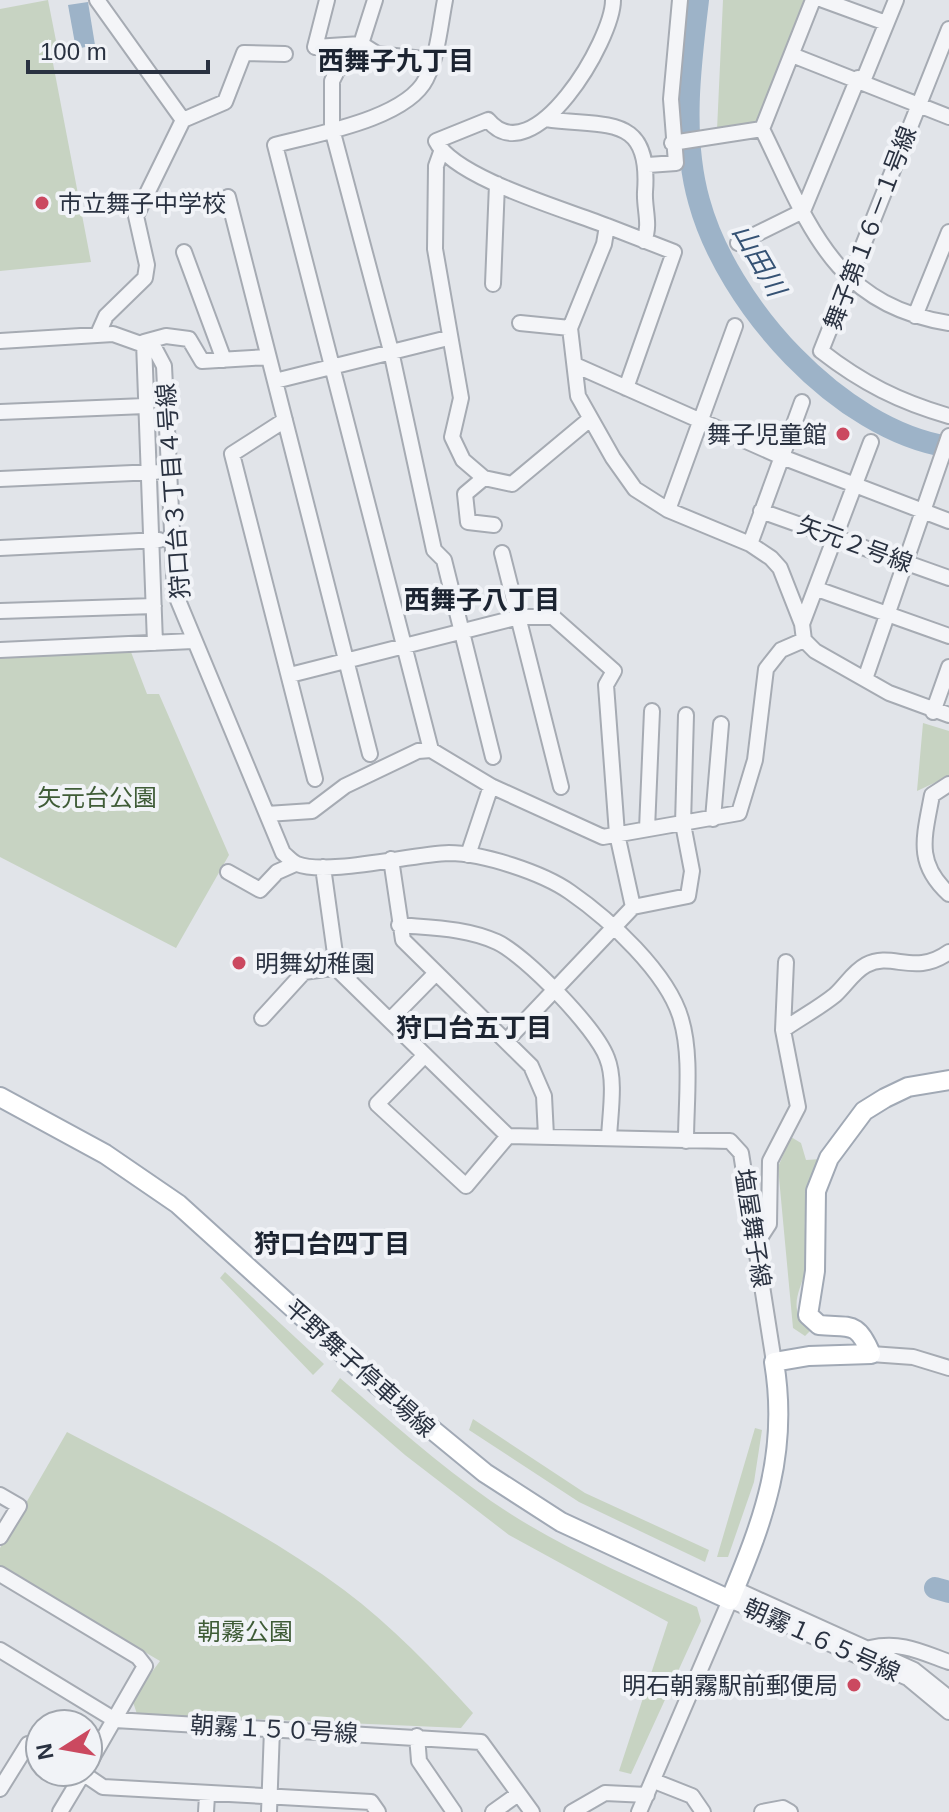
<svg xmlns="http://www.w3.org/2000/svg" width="949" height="1812" font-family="Helvetica,'Noto Sans JP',sans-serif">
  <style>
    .green { fill: #c7d3c2 }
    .water { fill: #9db3c8 }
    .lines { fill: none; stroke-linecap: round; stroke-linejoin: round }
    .river { stroke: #9db3c8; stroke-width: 22 }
    .minor-casing { stroke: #a6abb3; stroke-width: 18 }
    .major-casing { stroke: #a1a9b5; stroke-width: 22 }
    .minor { stroke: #f4f5f8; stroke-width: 14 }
    .major { stroke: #fff; stroke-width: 18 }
    .poi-dot { fill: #cb4960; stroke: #f1f3f7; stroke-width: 3 }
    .labels { text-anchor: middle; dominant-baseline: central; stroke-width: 8; stroke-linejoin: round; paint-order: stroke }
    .poi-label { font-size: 24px; fill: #2a3241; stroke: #f1f3f7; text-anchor: start }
    .street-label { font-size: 24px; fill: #2a3241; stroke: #f1f3f7 }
    .park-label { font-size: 24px; fill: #3f5c37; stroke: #f1f3f7 }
    .neighbourhood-label { font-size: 26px; font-weight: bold; fill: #1c2431; stroke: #f1f3f7 }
    .water-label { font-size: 26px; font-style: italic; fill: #355274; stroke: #f1f3f7 }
  </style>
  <rect width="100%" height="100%" fill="#e1e4e9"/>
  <path class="green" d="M48 0 59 56 52 58 91 262 0 271V9Z
    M723 0H804L755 125 717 130Z
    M131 652 147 694H159L229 855 176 948 0 857V657Z
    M923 723 949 731V776L917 791Z
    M791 1137 801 1143 806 1160 821 1159C808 1184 804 1204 805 1231 806 1241 808 1253 807 1262 803 1290 784 1306 810 1331L805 1336 793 1328 778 1167Z
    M225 1272 324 1364 313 1375 220 1278Z
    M340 1378C390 1421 438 1464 491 1501 555 1545 627 1576 697 1607L701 1621 631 1774 619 1771 668 1622 509 1535 405 1455 331 1391Z
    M473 1419 585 1493 709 1550 705 1562 579 1502 469 1430Z
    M755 1428 762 1430 754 1482 728 1557H717Z
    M67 1432C160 1481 259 1527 344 1590 392 1626 433 1669 473 1713L461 1728 137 1714 132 1699 160 1661 0 1567V1548Z"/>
  <path class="water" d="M88 2 95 45 76 49 68 5Z"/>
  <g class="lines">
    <path class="river" d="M698 0C690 65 681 137 699 201 727 304 839 430 949 447
      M935 1588 949 1592"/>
    <defs>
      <path id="minor" d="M97 0 183 120
        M327 0 315 47 361 44 377 54 433 60
        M613 0C613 40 533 175 488 120L436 141C454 178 567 210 607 226L604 244 570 328 578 396 613 458 635 489 668 510 750 544 771 558 780 568 802 624 804 640 815 651 889 693 949 715
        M823 0 886 23
        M949 29 821 351C862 383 900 402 949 416
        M361 44 375 0
        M377 54 338 69 332 81V129L391 351 434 550 444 560 493 757
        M792 55 949 117
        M863 81 896 0
        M546 119C605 128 651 112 645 192 644 208 651 225 644 241
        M183 120 225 102 244 53 285 54
        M762 129C808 222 832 305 949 323
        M672 143 762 129 813 0
        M441 152 436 166 435 249 461 398 452 437 463 460 484 478 512 484 590 419
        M648 165 676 163 671 99 680 0
        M228 197 370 754
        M607 226 674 252 626 388
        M738 243 803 211 858 78
        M184 252 224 360
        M493 284 497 184
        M915 316 949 232
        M520 323 570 328
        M98 334 106 316 145 278 147 265 136 216 183 120
        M0 341 113 334 155 349 164 366 175 593 283 853C288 857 292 862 297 864 327 876 412 854 449 853 483 853 543 873 570 892 609 919 668 973 681 1019 692 1056 686 1102 686 1141
        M575 365 782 457 949 521
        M275 381 448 338
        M0 412 145 406
        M285 420 232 454 315 779
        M484 478 465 494 468 522 494 525
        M0 479 155 472
        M668 510 735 326
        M761 511 949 578
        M750 544 802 402
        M0 548 159 540
        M502 553 561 787
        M817 589 949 636
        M0 611 154 606
        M802 624 871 442
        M155 643 144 342 166 336 189 339 202 361 268 357
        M0 650 193 641
        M290 675 519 617H553L614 671 606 685 617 834 633 907 508 1039
        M865 679 949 436
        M933 712 949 667
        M431 750 275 145C316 134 406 119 426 79 438 55 440 26 445 0
        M949 784 932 795C924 838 915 863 949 894
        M267 814 312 811 345 786 418 751 431 750 491 786 603 837 739 813 755 760 766 669 781 650 804 640
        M713 819 721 724
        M647 829 652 711
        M468 855 491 786
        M391 859 403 940 531 1066 544 1096 546 1136
        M323 867 336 961 341 973 508 1136 730 1141 741 1153 774 1362
        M228 872 260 890 277 872 295 864
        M633 907 688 896 692 871 683 824 686 715
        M399 925C433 928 466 928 497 942 525 955 596 1028 607 1058 616 1080 610 1114 609 1138
        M262 1018 304 972 339 967
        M390 1020 436 973
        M783 1030C800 1018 819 1008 835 995 846 985 853 972 866 965 893 951 914 977 949 952
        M425 1055 377 1104 466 1186 508 1136
        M756 1244 769 1224 770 1161 798 1107 783 1030 786 962
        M871 1354 913 1357 949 1368
        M0 1495 19 1506 0 1537
        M0 1574 138 1657 145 1666 88 1765
        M735 1589 914 1670 949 1698
        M870 1648C901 1641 921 1652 949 1662
        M0 1650 115 1720 481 1742 532 1812
        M417 1736 419 1761 454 1812
        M81 1772 103 1787 371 1802 378 1812
        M654 1781 692 1796 703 1812
        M0 1789 28 1744 40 1750
        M60 1812 84 1772
        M206 1812 207 1796
        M269 1812 272 1729
        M493 1812 518 1794
        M572 1812 605 1793 647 1795
        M639 1812 730 1600 908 1678 949 1712
        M762 1812 783 1808 790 1812"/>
      <path id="major" d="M0 1097 105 1154 178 1204 378 1385 485 1473 561 1522 730 1600C764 1519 789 1452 774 1362L809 1356 871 1354C857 1320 850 1328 819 1325L808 1315 815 1271 816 1191 829 1158 864 1111 885 1098 908 1087 949 1080"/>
    </defs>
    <use href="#minor" class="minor-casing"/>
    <use href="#major" class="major-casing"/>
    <use href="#minor" class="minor"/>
    <use href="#major" class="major"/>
  </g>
  <g class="poi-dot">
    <circle cx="42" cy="203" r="8"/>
    <circle cx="843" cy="434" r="8"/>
    <circle cx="239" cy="963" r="8"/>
    <circle cx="854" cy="1685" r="8"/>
  </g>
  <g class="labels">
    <g class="poi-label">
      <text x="58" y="203">市立舞子中学校</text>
      <text x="827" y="434" text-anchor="end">舞子児童館</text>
      <text x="255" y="963">明舞幼稚園</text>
      <text x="838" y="1685" text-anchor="end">明石朝霧駅前郵便局</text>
    </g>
    <g class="street-label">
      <text transform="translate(870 228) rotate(-69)">舞子第１６－１号線</text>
      <text transform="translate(173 491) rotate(-94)">狩口台３丁目４号線</text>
      <text transform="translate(855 544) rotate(20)">矢元２号線</text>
      <text transform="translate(753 1228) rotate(81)">塩屋舞子線</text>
      <text transform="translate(360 1368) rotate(42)">平野舞子停車場線</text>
      <text transform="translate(822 1640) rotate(24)">朝霧１６５号線</text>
      <text transform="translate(274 1729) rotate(3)">朝霧１５０号線</text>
    </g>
    <g class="park-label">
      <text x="97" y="797">矢元台公園</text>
      <text x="245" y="1631">朝霧公園</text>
    </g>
    <g class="neighbourhood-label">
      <text x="396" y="61">西舞子九丁目</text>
      <text x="482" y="600">西舞子八丁目</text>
      <text x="474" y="1028">狩口台五丁目</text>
      <text x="332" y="1244">狩口台四丁目</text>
    </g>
    <g class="water-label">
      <text transform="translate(759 260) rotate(60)">山田川</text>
    </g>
  </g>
  <g transform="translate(64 1748) rotate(259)"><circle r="38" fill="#f1f3f7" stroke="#a1a6ae" stroke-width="2"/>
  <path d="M0-6L14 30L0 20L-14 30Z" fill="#cb4960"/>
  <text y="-12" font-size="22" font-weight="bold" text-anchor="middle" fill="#2a3241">N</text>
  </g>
  <path d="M28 60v12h180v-12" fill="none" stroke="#2a3241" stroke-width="4"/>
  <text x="40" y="60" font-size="24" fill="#2a3241" stroke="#f1f3f7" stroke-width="6" paint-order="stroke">100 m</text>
</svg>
